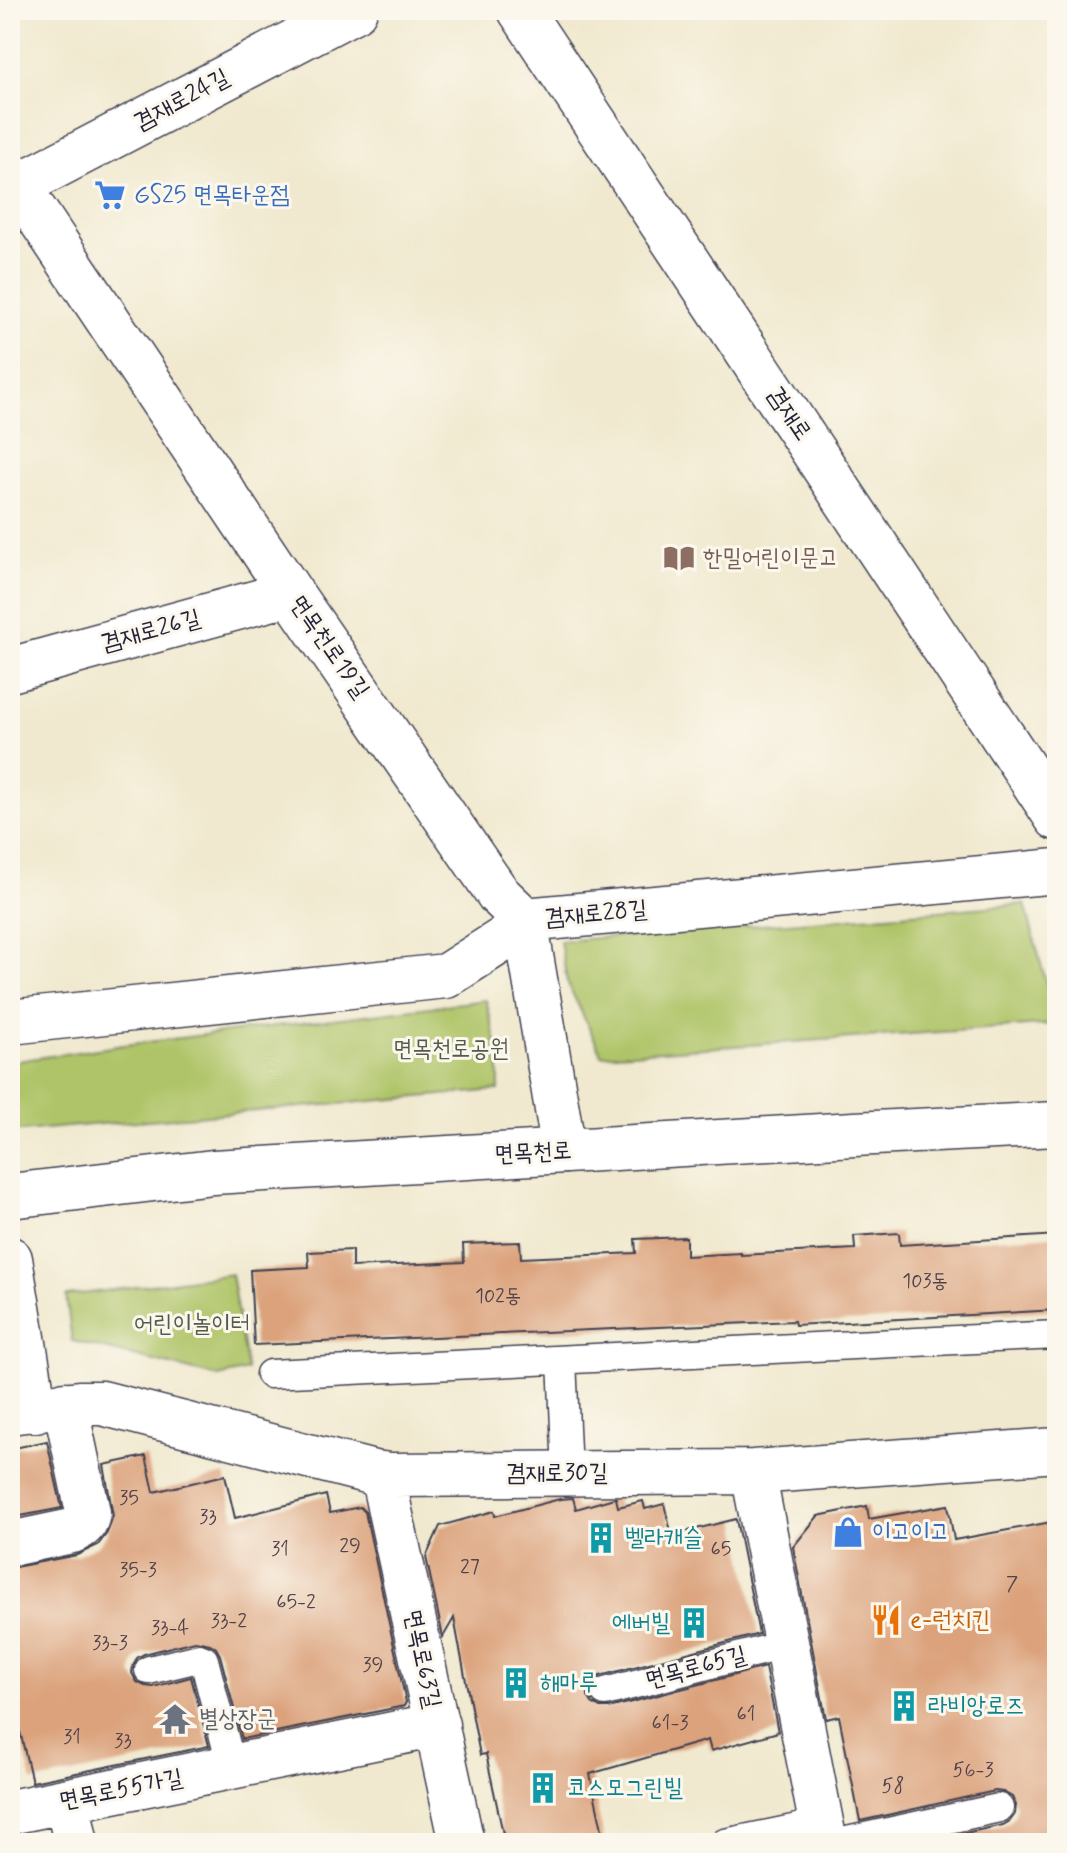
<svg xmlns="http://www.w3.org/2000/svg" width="1067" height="1853" font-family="Mynerve,'Poor Story',sans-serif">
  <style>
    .green { fill: #afc468; stroke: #687352; stroke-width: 2 }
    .building { fill: #dba27c }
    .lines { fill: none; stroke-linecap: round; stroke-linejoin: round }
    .service-casing { stroke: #414051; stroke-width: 31 }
    .minor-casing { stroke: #414051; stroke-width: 47 }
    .secondary-casing { stroke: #414051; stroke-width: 47 }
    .service { stroke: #fff; stroke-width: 28 }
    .minor { stroke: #fff; stroke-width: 44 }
    .secondary { stroke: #fff; stroke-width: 44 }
    .labels { text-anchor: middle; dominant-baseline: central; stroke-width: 6; stroke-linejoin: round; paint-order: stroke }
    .number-label { font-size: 20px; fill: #50424b }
    .street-label { font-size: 24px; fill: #22223b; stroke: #fbf7ec }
    .shop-label { font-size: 24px; fill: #366cbe; stroke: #fbf7ec; text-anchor: start }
    .education-label { font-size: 24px; fill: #785e54; stroke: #fbf7ec; text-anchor: start }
    .park-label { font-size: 24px; fill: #535b4b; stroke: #fbf7ec }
    .culture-label { font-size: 24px; fill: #0d838f; stroke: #fbf7ec; text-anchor: start }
    .food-label { font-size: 24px; fill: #c56008; stroke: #fbf7ec; text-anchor: start }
    .worship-label { font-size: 24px; fill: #5b616d; stroke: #fbf7ec; text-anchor: start }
  </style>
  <rect width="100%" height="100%" fill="#fbf7ec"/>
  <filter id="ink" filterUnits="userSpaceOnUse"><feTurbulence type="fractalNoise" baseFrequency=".0125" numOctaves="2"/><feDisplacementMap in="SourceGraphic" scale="16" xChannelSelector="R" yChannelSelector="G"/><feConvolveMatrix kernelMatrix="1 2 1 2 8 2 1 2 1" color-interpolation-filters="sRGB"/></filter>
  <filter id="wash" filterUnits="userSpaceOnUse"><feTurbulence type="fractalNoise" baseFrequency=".006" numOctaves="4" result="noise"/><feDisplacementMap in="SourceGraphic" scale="32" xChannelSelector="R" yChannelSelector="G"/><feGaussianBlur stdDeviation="1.8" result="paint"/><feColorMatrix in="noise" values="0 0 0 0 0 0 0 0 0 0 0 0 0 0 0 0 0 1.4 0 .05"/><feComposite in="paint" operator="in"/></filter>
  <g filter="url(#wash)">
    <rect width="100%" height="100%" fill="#f0e9cf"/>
    <path class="green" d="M1025 904 1057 1024 602 1055 567 982 560 941Z
      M486 1000 499 1055V1090L10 1132V1062L124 1045Z
      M231 1274 247 1370 219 1377 72 1341 66 1296Z"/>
    <g id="blocks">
      <path class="building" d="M899 1233 900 1245 1057 1235V1310L795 1325 794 1321 254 1345 250 1270 309 1267 308 1252 352 1250V1267L464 1262 463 1244 520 1242 521 1258 636 1253 635 1239 686 1237V1256L741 1253V1255L855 1249 854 1236Z
        M47 1441 62 1508 10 1518V1449Z
        M146 1456 154 1492 225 1475 235 1518 326 1495 330 1513 360 1507 365 1512 406 1702 404 1706 242 1739 220 1655 216 1648 210 1644 195 1641 144 1654 137 1658 133 1666 132 1673 137 1682 145 1686 153 1687 191 1677 209 1746 32 1782 19 1727 10 1730V1568L77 1555 98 1545 107 1533 113 1516 104 1465Z
        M573 1498 576 1509 614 1498H616L618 1507 643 1501 645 1509 664 1504 672 1535 736 1519 759 1634 600 1676 594 1679 589 1687 588 1696 592 1703 600 1708H609L765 1667 778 1732 711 1751 708 1740 590 1774 605 1843H505L486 1754 480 1755 454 1618 443 1637 426 1557 440 1526 494 1511 495 1516 560 1499Z
        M948 1505 954 1540 1057 1521V1843H918L1003 1825 1010 1821 1015 1814 1016 1805 1012 1797 1003 1792 995 1791 860 1821 839 1716 826 1719 793 1547 818 1516 867 1506 869 1519Z"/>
    </g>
  </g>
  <g filter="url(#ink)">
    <use href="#blocks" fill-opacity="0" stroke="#414051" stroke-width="2"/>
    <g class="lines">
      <defs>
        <path id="service" d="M562 1360 567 1473
          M270 1374 1057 1335
          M149 1670 199 1658 204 1660 232 1768
          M605 1692 787 1644
          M725 1843 822 1823
          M838 1843 999 1808"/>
        <path id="minor" d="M10 174 291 593 499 895 525 920 564 1151
          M10 190 355 10
          M10 670 291 593
          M10 1022 446 976 510 935 525 920 1057 871
          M10 1259 35 1410
          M10 1412 79 1403H102L374 1473 391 1475 753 1472 1057 1450
          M753 1472 825 1843
          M382 1474 462 1843
          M10 1544 72 1531C82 1527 87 1523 88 1512L65 1404
          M67 1801 76 1843
          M10 1812 437 1725"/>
        <path id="secondary" d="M520 10 1057 818
          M10 1196 213 1172 854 1134 1057 1124"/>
      </defs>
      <use href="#service" class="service-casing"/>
      <use href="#minor" class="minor-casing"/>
      <use href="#secondary" class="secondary-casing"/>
      <use href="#service" class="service"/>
      <use href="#minor" class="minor"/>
      <use href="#secondary" class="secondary"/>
    </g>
  </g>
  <defs>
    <symbol id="supermarket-bare" viewBox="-9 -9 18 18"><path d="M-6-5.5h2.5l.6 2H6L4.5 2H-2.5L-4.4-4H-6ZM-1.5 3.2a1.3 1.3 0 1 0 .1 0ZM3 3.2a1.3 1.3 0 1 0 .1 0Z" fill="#3f7fe0" stroke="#fbf7ec" stroke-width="2.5" paint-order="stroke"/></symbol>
    <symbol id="library-bare" viewBox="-9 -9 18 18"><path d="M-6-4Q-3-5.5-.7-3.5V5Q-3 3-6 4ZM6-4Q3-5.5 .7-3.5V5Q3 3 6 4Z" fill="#8d6e63" stroke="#fbf7ec" stroke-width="2.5" paint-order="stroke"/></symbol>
    <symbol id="shop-bare" viewBox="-9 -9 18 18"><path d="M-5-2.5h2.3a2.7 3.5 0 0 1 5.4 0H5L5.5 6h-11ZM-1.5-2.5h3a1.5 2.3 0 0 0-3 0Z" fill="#3f7fe0" stroke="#fbf7ec" stroke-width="2.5" paint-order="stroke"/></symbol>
    <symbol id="building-bare" viewBox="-9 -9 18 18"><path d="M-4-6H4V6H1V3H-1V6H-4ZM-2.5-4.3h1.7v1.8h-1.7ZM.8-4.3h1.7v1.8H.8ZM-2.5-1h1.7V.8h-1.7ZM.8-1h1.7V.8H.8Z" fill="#0f9aa8" stroke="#fbf7ec" stroke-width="2.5" paint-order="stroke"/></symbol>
    <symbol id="restaurant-bare" viewBox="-9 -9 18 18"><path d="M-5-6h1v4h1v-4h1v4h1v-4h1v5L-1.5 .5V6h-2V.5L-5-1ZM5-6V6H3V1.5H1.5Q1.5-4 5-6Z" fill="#e8710a" stroke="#fbf7ec" stroke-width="2.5" paint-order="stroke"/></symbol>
    <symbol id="temple-bare" viewBox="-9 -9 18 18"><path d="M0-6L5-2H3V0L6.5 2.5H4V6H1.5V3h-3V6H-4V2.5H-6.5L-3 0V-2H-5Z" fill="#6b7280" stroke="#fbf7ec" stroke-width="2.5" paint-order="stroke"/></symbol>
  </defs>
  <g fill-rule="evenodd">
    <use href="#supermarket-bare" x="88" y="173" width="44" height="44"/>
    <use href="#library-bare" x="657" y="536" width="44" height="44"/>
    <use href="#shop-bare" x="826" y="1510" width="44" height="44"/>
    <use href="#building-bare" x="579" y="1516" width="44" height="44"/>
    <use href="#restaurant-bare" x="864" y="1598" width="44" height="44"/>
    <use href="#building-bare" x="672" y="1601" width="44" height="44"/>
    <use href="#building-bare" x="494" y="1661" width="44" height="44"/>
    <use href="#building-bare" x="882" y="1684" width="44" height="44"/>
    <use href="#temple-bare" x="153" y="1697" width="44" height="44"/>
    <use href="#building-bare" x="521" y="1766" width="44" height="44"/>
  </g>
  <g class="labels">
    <g class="number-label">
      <text x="925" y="1281">103동</text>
      <text x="498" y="1296">102동</text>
      <text x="129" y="1498">35</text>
      <text x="208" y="1517">33</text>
      <text x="350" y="1546">29</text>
      <text x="280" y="1549">31</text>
      <text x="721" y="1549">65</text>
      <text x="470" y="1567">27</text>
      <text x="138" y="1570">35-3</text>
      <text x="1012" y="1584">7</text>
      <text x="296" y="1602">65-2</text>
      <text x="229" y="1621">33-2</text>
      <text x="170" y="1628">33-4</text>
      <text x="110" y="1643">33-3</text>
      <text x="373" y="1665">39</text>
      <text x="746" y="1714">61</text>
      <text x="670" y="1723">61-3</text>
      <text x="72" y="1737">31</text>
      <text x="123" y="1741">33</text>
      <text x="973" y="1770">56-3</text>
      <text x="893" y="1786">58</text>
    </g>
    <g class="street-label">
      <text transform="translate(182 100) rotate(-28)">겸재로24길</text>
      <text transform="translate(789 414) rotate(56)">겸재로</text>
      <text transform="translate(151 631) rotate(-15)">겸재로26길</text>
      <text transform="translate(329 647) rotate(55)">면목천로19길</text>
      <text transform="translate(596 914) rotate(-5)">겸재로28길</text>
      <text transform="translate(533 1153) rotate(-3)">면목천로</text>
      <text x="557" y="1473">겸재로30길</text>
      <text transform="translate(422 1659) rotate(78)">면목로63길</text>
      <text transform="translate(696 1668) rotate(-15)">면목로65길</text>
      <text transform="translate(121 1790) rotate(-11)">면목로55가길</text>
    </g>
    <g class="shop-label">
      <text x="134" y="195">GS25 면목타운점</text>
      <text x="872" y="1532">이고이고</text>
    </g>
    <g class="education-label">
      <text x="703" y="558">한밀어린이문고</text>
    </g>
    <g class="park-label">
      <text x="451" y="1049">면목천로공원</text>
      <text x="192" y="1324">어린이놀이터</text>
    </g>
    <g class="culture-label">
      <text x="625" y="1538">벨라캐슬</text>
      <text x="670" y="1623" text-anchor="end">에버빌</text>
      <text x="540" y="1683">해마루</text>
      <text x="928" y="1706">라비앙로즈</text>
      <text x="567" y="1788">코스모그린빌</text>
    </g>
    <g class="food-label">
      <text x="910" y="1620">e-런치킨</text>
    </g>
    <g class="worship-label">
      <text x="199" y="1719">별상장군</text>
    </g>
  </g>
  <rect width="1067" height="1853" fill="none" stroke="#fbf7ec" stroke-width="40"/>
</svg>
